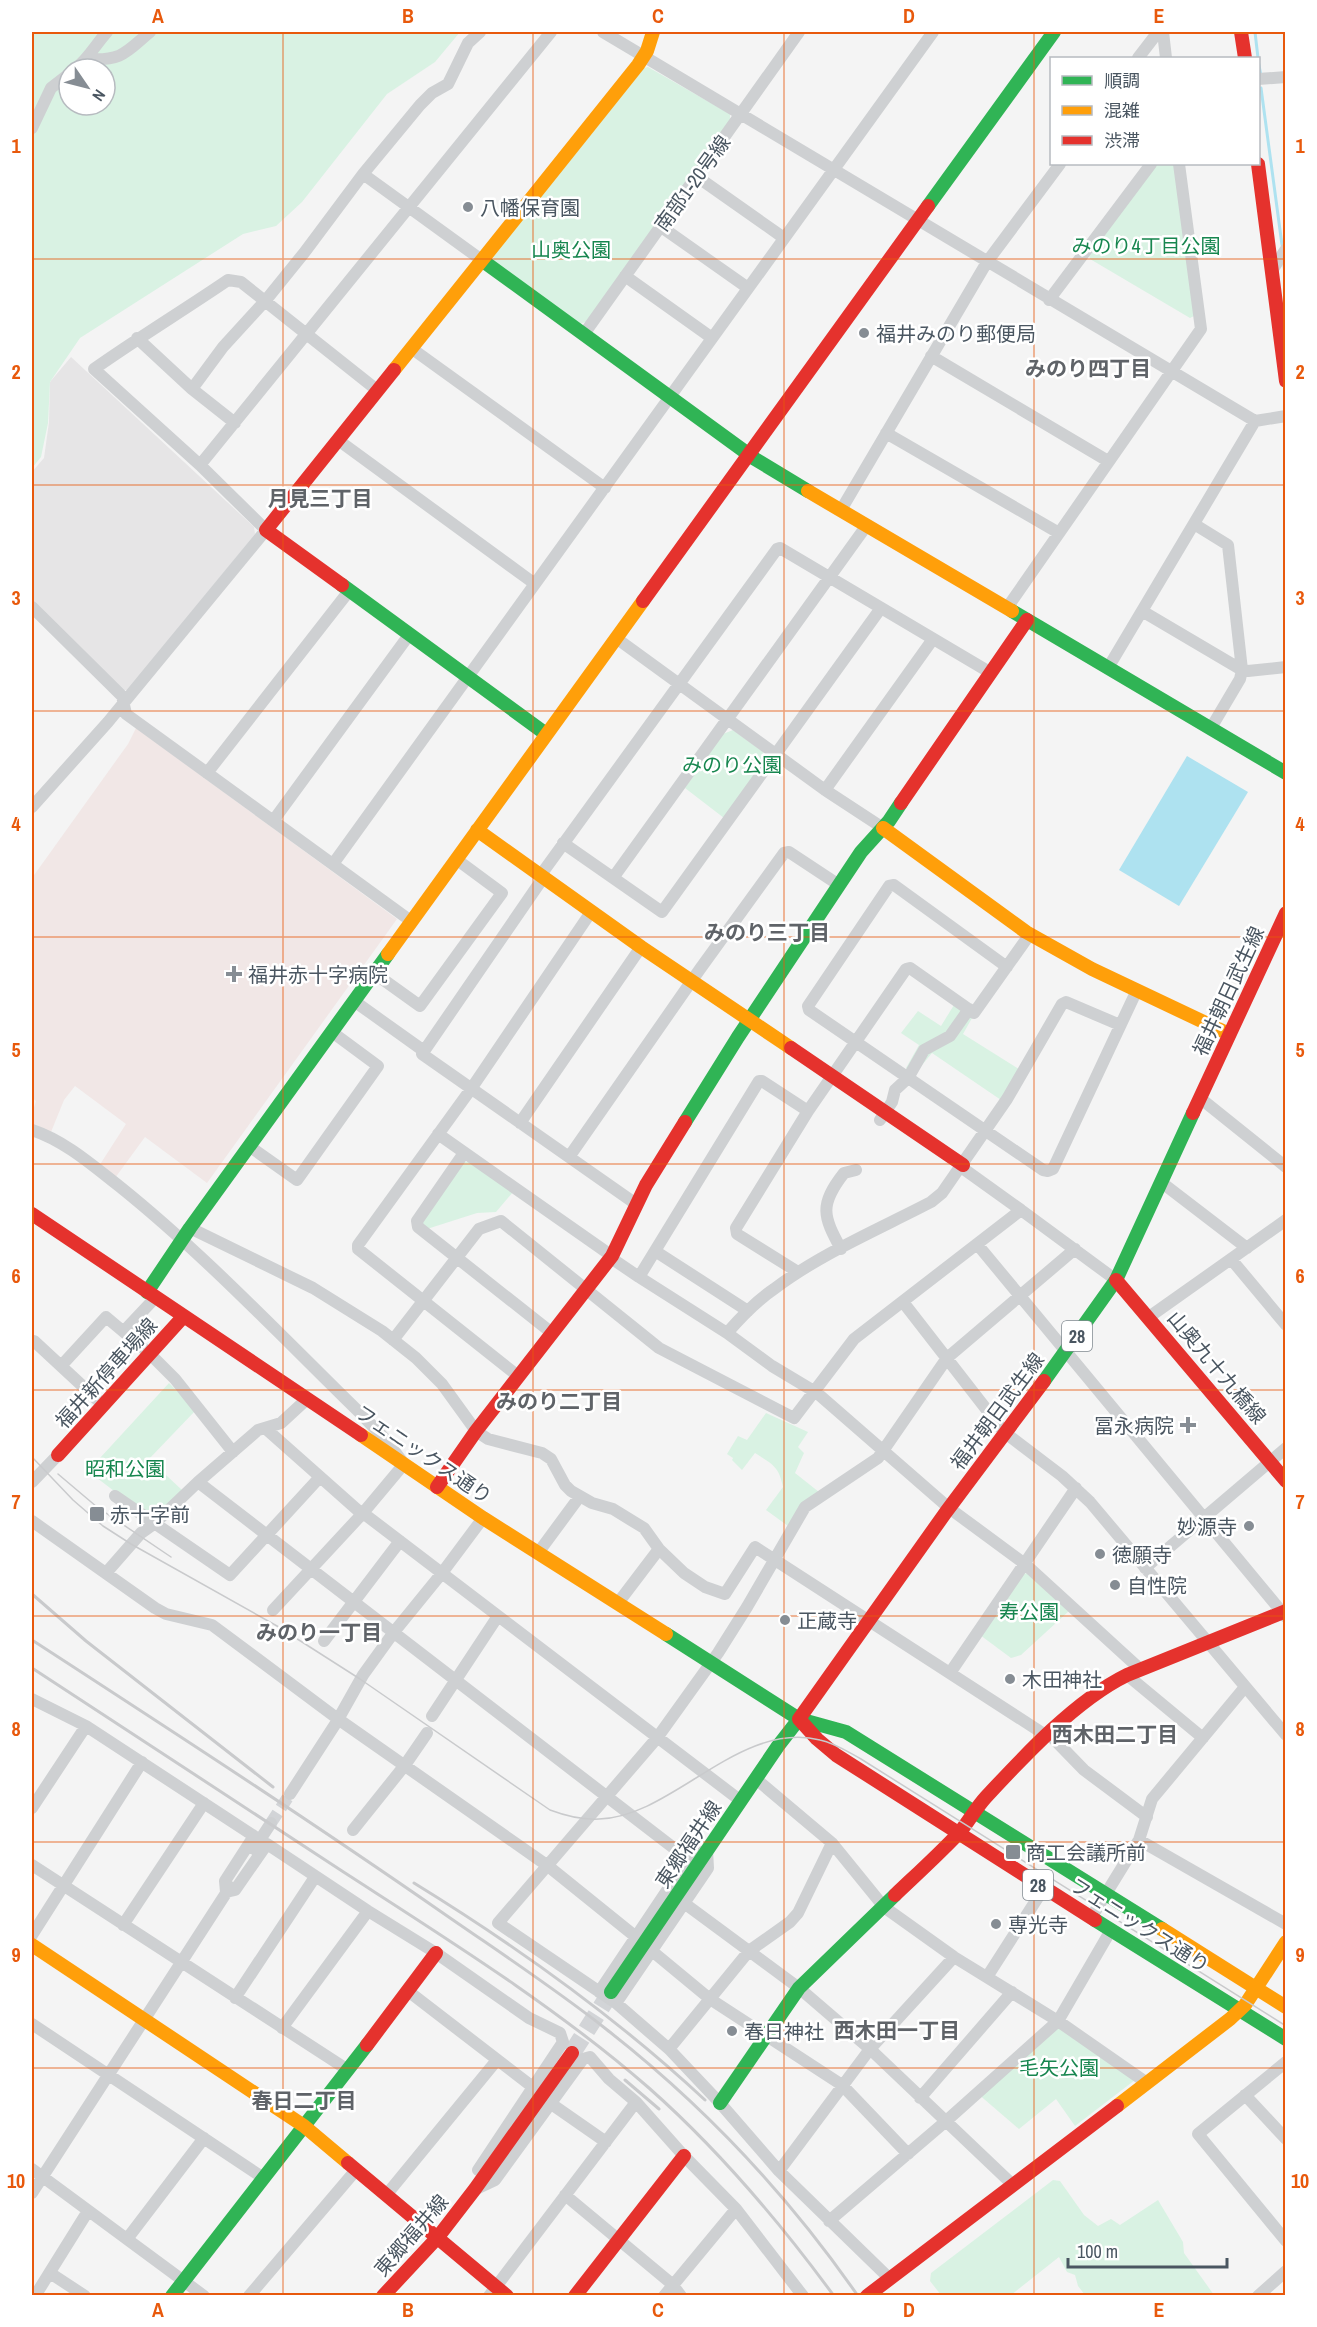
<svg xmlns="http://www.w3.org/2000/svg" width="1317" height="2327" font-family="'Archivo Narrow','Noto Sans JP',sans-serif">
  <style>
    .education { fill: #e6e5e6 }
    .medical { fill: #f1e7e6 }
    .green { fill: #d9f2e3; fill-rule: evenodd }
    .water { fill: #aee2f0 }
    .lines { fill: none; stroke-linecap: round; stroke-linejoin: round }
    .stream { stroke: #aee2f0; stroke-width: 3 }
    .street-tunnel { stroke: #d2d4d7; stroke-width: 12; stroke-dasharray: 12 6; stroke-linecap: butt }
    .secondary-tunnel { stroke: #d2d4d7; stroke-width: 18; stroke-dasharray: 18 9; stroke-linecap: butt }
    .street { stroke: #ced0d2; stroke-width: 12 }
    .fast { stroke: #30b455; stroke-width: 14 }
    .slow { stroke: #ff9f0a; stroke-width: 14 }
    .jam { stroke: #e5322d; stroke-width: 14 }
    .tram { stroke: #c9cacc; stroke-width: 1.5 }
    .rail { stroke: #c9cacc; stroke-width: 3 }
    .grid { fill: none; stroke: #e8590c; stroke-width: 1.5; stroke-opacity: 0.55 }
    .poi-dot { fill: #868d94; stroke: #fff; stroke-width: 2 }
    .labels { text-anchor: middle; dominant-baseline: central; stroke-width: 5; stroke-linejoin: round; paint-order: stroke }
    .shield { fill: #fff; stroke: #808990; stroke-width: 1.5 }
    .shield-label { font-size: 18px; font-weight: bold; fill: #4a5661 }
    .street-label { font-size: 20px; fill: #4a5661; stroke: #fff }
    .poi-label { font-size: 20px; fill: #4a5661; stroke: #fff; text-anchor: start }
    .park-label { font-size: 20px; fill: #17864f; stroke: #fff }
    .neighbourhood-label { font-size: 21px; font-weight: bold; fill: #5f6368; stroke: #fff }
    .neatline { fill: none; stroke: #e8590c; stroke-width: 2 }
    .grid-label { font-size: 20px; text-anchor: middle; font-weight: bold; fill: #e8590c }
  </style>
  <rect width="100%" height="100%" fill="#f4f4f4"/>
  <path class="education" d="M71 357 254 527 255 534 128 690H122L32 602V472L44 458 49 422 50 382Z"/>
  <path class="medical" d="M136 728 397 919 207 1183 145 1137 115 1178 99 1166 126 1124 75 1086 64 1100 51 1132 32 1125V1114L36 1101 32 1098V878L128 744Z"/>
  <path class="green" d="M32 32H460L435 62 387 94 302 202 276 226 243 234 80 338 50 382 48 423 41 457 32 468ZM69 69H105V105H69Z
    M648 67 730 114V120L586 322 579 324 494 261 493 256 644 68Z
    M1157 164H1175L1194 316 1190 318 1090 259 1089 255Z
    M733 730 763 752 764 761 724 818 685 788 723 734Z
    M954 1005 972 1018 963 1034 1019 1069 1001 1100 932 1053 913 1076 906 1068 919 1045 901 1033 918 1011 941 1026Z
    M463 1162H470L513 1192 496 1212 477 1213 427 1229 423 1226V1219Z
    M169 1383 196 1410 149 1459 183 1491 153 1521 88 1471Z
    M766 1413 808 1432 798 1447 804 1453 795 1473 819 1492 788 1526 766 1510 783 1487C779 1466 772 1464 755 1453L742 1470 732 1460 733 1458 727 1454 738 1436 747 1440Z
    M1027 1573 1069 1611 1021 1655 1011 1658 980 1635 1021 1575Z
    M1056 2026 1135 2080 1075 2126 1056 2099 1019 2129 977 2093Z
    M1053 2180 1060 2181 1084 2215 1098 2226 1111 2219 1120 2225 1158 2200 1183 2242 1184 2253 1214 2295H1085L1078 2286 1075 2275 1067 2272 1059 2257 1011 2295H941L930 2281 931 2273Z"/>
  <path class="water" d="M1187 756 1248 792 1179 906 1119 870Z"/>
  <g class="lines">
    <path class="stream" d="M1255 32 1258 58
      M1258 60 1261 76
      M1261 88 1282 245
      M1284 266 1286 279"/>
    <path class="street-tunnel" d="M271 1823 290 1794"/>
    <path class="secondary-tunnel" d="M572 2053 611 1992"/>
    <path class="street" d="M603 32 1255 421
      M1163 32 1166 58
      M1138 58 1158 32
      M88 59C123 61 126 52 150 32
      M75 69C89 58 96 44 107 32
      M1258 79 1286 77
      M32 128 51 88 69 74
      M363 174 483 261
      M696 176 784 238
      M660 226 748 288
      M1273 269 1286 249
      M625 276 712 338
      M1049 300 1151 164
      M584 334 799 32
      M137 338 192 389 235 423
      M411 348 605 488
      M931 356 1108 461
      M192 389 223 347 266 300 304 253 363 174 420 105 432 93 448 84 468 43 480 32
      M886 433 1059 533
      M338 440 535 584
      M200 465 551 32
      M841 510 987 262 1060 164
      M1194 524 1228 545 1242 670 1240 679 1211 728
      M32 607 122 696 126 714 411 921
      M1007 608 1201 329 1179 164
      M1142 611 1242 670 1248 671 1286 667
      M616 638 825 790 883 828
      M1108 668 1255 421 1286 416
      M207 773 349 591
      M825 790 933 639
      M32 807 108 722 266 530 200 465 94 369C138 338 184 310 228 280L241 282 377 390
      M273 821 409 635
      M563 843 662 912 881 608
      M333 864 933 32
      M540 876 777 549 780 548 991 673
      M543 878 422 1054 636 1204
      M613 878 867 525
      M1007 967 894 885 889 886 808 1006 809 1010 1043 1170 1048 1171 1053 1169 1137 990
      M374 973 420 1006 502 893 456 859
      M354 1001 424 1051
      M1200 1098 1286 1167
      M880 1120 892 1102 895 1090 908 1078 924 1050 950 1036 969 1009
      M520 1123 641 947
      M32 1130C65 1141 92 1165 119 1186 205 1255 282 1337 361 1414L387 1441 404 1464 363 1513 273 1610
      M438 1134 612 1256
      M249 1146 297 1180 378 1066 332 1032
      M464 1153 417 1221 418 1227 552 1333
      M569 1157 700 969 784 853 789 852 839 885
      M961 1167 1021 1210
      M1161 1182 1247 1248
      M190 1228 313 1288 382 1331 416 1358 442 1384 476 1431 488 1439 542 1453 551 1459 565 1485 571 1491 592 1503 613 1509 644 1528 659 1549 684 1573 705 1587 725 1594 755 1547 1047 1736
      M977 1244 1286 1617
      M841 1249C823 1216 819 1205 844 1173L856 1170
      M655 1251 748 1311
      M611 1258 639 1277 759 1081H762L808 1111
      M1231 1259 1286 1325
      M798 1272 737 1234 736 1228 808 1111 906 969 910 968 974 1013 1030 934
      M639 1277 727 1333 772 1366 817 1393 949 1508 1025 1564 1140 1669
      M903 1302 1004 1432 1062 1476 1090 1502 1286 1735
      M1149 1317 1286 1220
      M124 1331 155 1298
      M727 1333C741 1317 756 1301 774 1289 820 1254 879 1229 931 1202L942 1193 1007 1099 1062 1004 1066 1002 1120 1025
      M393 1340 479 1229 501 1221 659 1348 794 1418 854 1339 1021 1210 1116 1280
      M34 1341 103 1405
      M61 1366 106 1317 150 1354 175 1379 233 1452
      M518 1376 358 1249V1245L471 1089 591 912
      M265 1428 362 1514
      M32 1482 58 1455
      M198 1482 688 1859
      M115 1496 230 1575 320 1477
      M363 1513 741 1801
      M32 1521 155 1608 166 1614 212 1625 338 1719 548 1866 636 1937
      M538 1553 580 1496
      M1145 1568 1286 1448
      M106 1573 141 1533 155 1523 198 1482 258 1430 281 1423 307 1399
      M618 1603 659 1549
      M324 1641 400 1541
      M950 1673 1076 1488
      M1127 1675 1203 1738
      M32 1699 86 1726 254 1836 225 1881 226 1892 235 1890 267 1844 368 1911 436 1953 529 2018 560 2033 563 2042 478 2170
      M432 1716 498 1616
      M1049 1734 1084 1770 1147 1817
      M756 1779 832 1843 884 1907 954 1957 1058 2021 1147 2083
      M290 1794 336 1723 363 1675 394 1632 442 1573 483 1518
      M32 1808 86 1726
      M353 1830 405 1765 427 1733
      M1139 1840 1286 1924
      M254 1849 271 1823
      M32 1865 348 2070
      M684 1903 799 1988 870 2049 1012 2184
      M1091 1918 1139 1840 1152 1799 1245 1687
      M123 1925 204 1803
      M32 1935 142 1762
      M652 1951 710 1999 842 2085 908 2154
      M987 1977 1044 1888
      M408 1991 534 2088
      M599 1992 688 1859 707 1850 708 1868 616 2003
      M235 1998 315 1877
      M32 2024 262 2177
      M282 2028 368 1911
      M669 2049 749 1951 790 1922 798 1913 832 1843
      M1286 2062 1198 2134 1286 2241
      M1245 2095 1286 2139
      M920 2098 1012 1992
      M550 2103 606 2142
      M32 2169 204 2296
      M779 2171 870 2049 954 1957
      M478 2188 495 2180 583 2059 590 2057 609 2079 636 2102 684 2156 736 2209 803 2296
      M32 2193 230 1887
      M387 2194 497 2060
      M565 2195 672 2284 681 2296
      M829 2221 945 2122 1058 2021 1111 1930
      M127 2239 204 2138
      M50 2273 85 2296
      M889 2278 779 2171 720 2103 669 2049 616 2003 498 1923 657 1738 718 1653 747 1607 805 1507 878 1458 947 1358 1075 1249
      M35 2296 88 2211
      M249 2296 356 2170
      M489 2296 636 2102
      M664 2296 736 2209
      M1258 2296 1286 2271"/>
    <path class="fast" d="M928 206 1054 32
      M483 261 755 459 808 491
      M342 585 546 734
      M1012 611 1286 773
      M685 1122 738 1037 861 852 889 821 901 803
      M147 1292 190 1228 388 954
      M1044 1381 1116 1280 1193 1113
      M799 1719 846 1732 1162 1929
      M1095 1920 1286 2039
      M611 1992 778 1746 799 1719 666 1634
      M720 2103 799 1988 895 1895
      M172 2296 367 2045"/>
    <path class="slow" d="M394 370 638 65 647 51 653 32
      M808 491 1012 611
      M883 828 1026 932 1092 969 1229 1034
      M477 830 641 947 791 1048
      M388 954 643 601
      M361 1435 483 1518 666 1634
      M1162 1929 1286 2007
      M32 1945 304 2126 348 2163
      M1117 2106 1230 2019 1245 2005 1286 1942"/>
    <path class="jam" d="M1241 32 1245 58
      M1258 164 1286 381
      M342 585 266 530 394 370
      M643 601 928 206
      M901 803 1027 620
      M791 1048 963 1165
      M1193 1113 1286 913
      M32 1214 361 1435
      M1116 1280 1286 1481
      M58 1455 183 1317
      M437 1487 476 1431 612 1256 646 1185 685 1122
      M799 1719 946 1512 1044 1381
      M799 1719 817 1739 836 1755 1095 1920
      M895 1895C916 1875 938 1855 958 1834 968 1823 975 1809 986 1797 1024 1756 1076 1700 1127 1675L1286 1611
      M367 2045 436 1953
      M348 2163 507 2296
      M383 2296 438 2237 475 2189 572 2053
      M575 2296 684 2156
      M867 2296 1117 2106"/>
    <path class="tram" d="M32 1457 73 1500 103 1526 131 1544 277 1626 360 1679 550 1810C566 1816 582 1820 599 1819 673 1817 739 1720 820 1740 835 1743 848 1752 861 1759L1286 2026
      M58 1474 97 1507 171 1557"/>
    <path class="rail" d="M32 1594 86 1641 273 1787
      M32 1640C169 1729 306 1818 440 1911 496 1950 553 1987 606 2029 702 2104 788 2195 858 2296
      M32 1668C135 1736 239 1803 342 1871 447 1939 555 2006 649 2088 719 2150 779 2221 834 2296
      M414 1883C518 1947 616 2017 705 2100
      M625 2080 659 2109"/>
  </g>
  <path class="grid" d="M283 32V2296M533 32V2296M784 32V2296M1034 32V2296M32 259H1286M32 485H1286M32 711H1286M32 937H1286M32 1164H1286M32 1390H1286M32 1616H1286M32 1842H1286M32 2068H1286"/>
  <g class="poi-dot">
    <circle cx="468" cy="207" r="6"/>
    <circle cx="864" cy="333" r="6"/>
    <path d="M231 965h6v6h6v6h-6v6h-6v-6h-6v-6h6z"/>
    <path d="M1185 1416h6v6h6v6h-6v6h-6v-6h-6v-6h6z"/>
    <rect x="89" y="1506" width="16" height="16" rx="3"/>
    <circle cx="1249" cy="1526" r="6"/>
    <circle cx="1100" cy="1554" r="6"/>
    <circle cx="1115" cy="1585" r="6"/>
    <circle cx="785" cy="1620" r="6"/>
    <circle cx="1010" cy="1679" r="6"/>
    <rect x="1005" y="1844" width="16" height="16" rx="3"/>
    <circle cx="996" cy="1924" r="6"/>
    <circle cx="732" cy="2031" r="6"/>
  </g>
  <g class="labels">
    <g class="shield">
      <rect x="1062" y="1321" width="30" height="30" rx="4.5"/>
      <rect x="1023" y="1870" width="30" height="30" rx="4.5"/>
    </g>
    <g class="shield-label">
      <text x="1077" y="1336">28</text>
      <text x="1038" y="1885">28</text>
    </g>
    <g class="street-label">
      <text transform="translate(692 183) rotate(-54)">南部1-20号線</text>
      <text transform="translate(1228 991) rotate(-65)">福井朝日武生線</text>
      <text transform="translate(1217 1367) rotate(50)">山奥九十九橋線</text>
      <text transform="translate(106 1373) rotate(-48)">福井新停車場線</text>
      <text transform="translate(997 1411) rotate(-53)">福井朝日武生線</text>
      <text transform="translate(424 1454) rotate(34)">フェニックス通り</text>
      <text transform="translate(688 1844) rotate(-56)">東郷福井線</text>
      <text transform="translate(1140 1925) rotate(32)">フェニックス通り</text>
      <text transform="translate(411 2235) rotate(-49)">東郷福井線</text>
    </g>
    <g class="poi-label">
      <text x="480" y="207">八幡保育園</text>
      <text x="876" y="333">福井みのり郵便局</text>
      <text x="248" y="974">福井赤十字病院</text>
      <text x="1174" y="1425" text-anchor="end">冨永病院</text>
      <text x="110" y="1514">赤十字前</text>
      <text x="1237" y="1526" text-anchor="end">妙源寺</text>
      <text x="1112" y="1554">徳願寺</text>
      <text x="1127" y="1585">自性院</text>
      <text x="797" y="1620">正蔵寺</text>
      <text x="1022" y="1679">木田神社</text>
      <text x="1026" y="1852">商工会議所前</text>
      <text x="1008" y="1924">専光寺</text>
      <text x="744" y="2031">春日神社</text>
    </g>
    <g class="park-label">
      <text x="1146" y="245">みのり4丁目公園</text>
      <text x="571" y="249">山奥公園</text>
      <text x="732" y="764">みのり公園</text>
      <text x="125" y="1468">昭和公園</text>
      <text x="1029" y="1611">寿公園</text>
      <text x="1059" y="2067">毛矢公園</text>
    </g>
    <g class="neighbourhood-label">
      <text x="1088" y="368">みのり四丁目</text>
      <text x="320" y="498">月見三丁目</text>
      <text x="767" y="932">みのり三丁目</text>
      <text x="559" y="1401">みのり二丁目</text>
      <text x="319" y="1632">みのり一丁目</text>
      <text x="1115" y="1734">西木田二丁目</text>
      <text x="897" y="2030">西木田一丁目</text>
      <text x="304" y="2100">春日二丁目</text>
    </g>
  </g>
  <rect width="1317" height="2327" fill="none" stroke="#ffffff" stroke-width="66"/>
  <rect x="1050" y="57" width="210" height="108" fill="#ffffff" stroke="#b7bbc0" stroke-width="1.5"/>
  <rect x="1062" y="76" width="30" height="9" fill="#30b455" stroke="#b7bbc0" stroke-width="1.5"/>
  <text x="1104" y="87" font-size="18" fill="#4a5661">順調</text>
  <rect x="1062" y="106" width="30" height="9" fill="#ff9f0a" stroke="#b7bbc0" stroke-width="1.5"/>
  <text x="1104" y="117" font-size="18" fill="#4a5661">混雑</text>
  <rect x="1062" y="136" width="30" height="9" fill="#e5322d" stroke="#b7bbc0" stroke-width="1.5"/>
  <text x="1104" y="147" font-size="18" fill="#4a5661">渋滞</text>
  <g transform="translate(87 87) rotate(125)"><circle r="28" fill="#ffffff" stroke="#b7bbc0" stroke-width="1.5"/>
  <path d="M0-4.5L10 22L0 15L-10 22Z" fill="#868d94"/>
  <text y="-9" font-size="16" font-weight="bold" text-anchor="middle" fill="#4a5661">N</text>
  </g>
  <path d="M1068 2258v9h159v-9" fill="none" stroke="#4a5661" stroke-width="3"/>
  <text x="1077" y="2258" font-size="18" fill="#4a5661" stroke="#ffffff" stroke-width="4.5" paint-order="stroke">100 m</text>
  <rect x="33" y="33" width="1251" height="2261" class="neatline"/>
  <g class="grid-label">
    <text x="158" y="23">A</text>
    <text x="408" y="23">B</text>
    <text x="658" y="23">C</text>
    <text x="909" y="23">D</text>
    <text x="1159" y="23">E</text>
    <text x="16" y="153">1</text>
    <text x="1300" y="153">1</text>
    <text x="16" y="379">2</text>
    <text x="1300" y="379">2</text>
    <text x="16" y="605">3</text>
    <text x="1300" y="605">3</text>
    <text x="16" y="831">4</text>
    <text x="1300" y="831">4</text>
    <text x="16" y="1057">5</text>
    <text x="1300" y="1057">5</text>
    <text x="16" y="1283">6</text>
    <text x="1300" y="1283">6</text>
    <text x="16" y="1509">7</text>
    <text x="1300" y="1509">7</text>
    <text x="16" y="1736">8</text>
    <text x="1300" y="1736">8</text>
    <text x="16" y="1962">9</text>
    <text x="1300" y="1962">9</text>
    <text x="16" y="2188">10</text>
    <text x="1300" y="2188">10</text>
    <text x="158" y="2317">A</text>
    <text x="408" y="2317">B</text>
    <text x="658" y="2317">C</text>
    <text x="909" y="2317">D</text>
    <text x="1159" y="2317">E</text>
  </g>
</svg>
